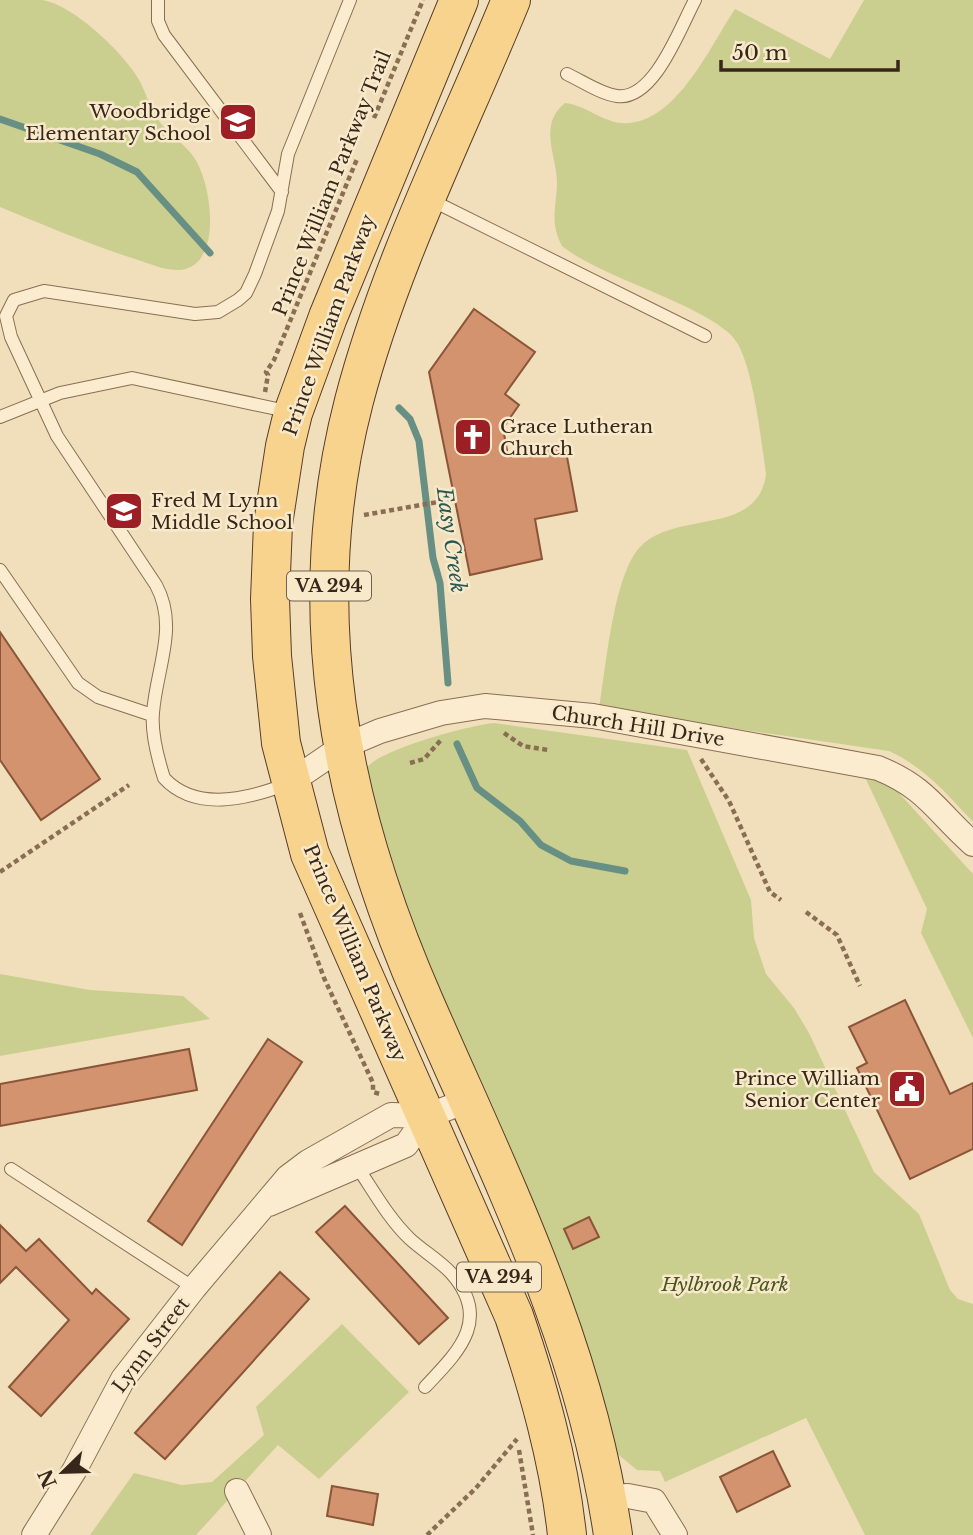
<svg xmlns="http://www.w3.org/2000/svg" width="973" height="1535" font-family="'Libre Baskerville',serif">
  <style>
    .green { fill: #cacf8f }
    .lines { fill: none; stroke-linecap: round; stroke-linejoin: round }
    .stream { stroke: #678f83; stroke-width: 7 }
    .building { fill: #d2936e; stroke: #8a5538; stroke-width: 2 }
    .service-casing { stroke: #896e54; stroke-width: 14 }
    .minor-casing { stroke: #896e54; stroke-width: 26 }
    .primary-casing { stroke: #563c29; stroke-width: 40 }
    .path { stroke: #896e54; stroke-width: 4.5; stroke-dasharray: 5 3.5; stroke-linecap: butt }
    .service { stroke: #fbeccf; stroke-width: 12 }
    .minor { stroke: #fbeccf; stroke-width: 24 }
    .primary { stroke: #f8d38e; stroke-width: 38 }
    .labels { text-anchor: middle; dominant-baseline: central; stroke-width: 5; stroke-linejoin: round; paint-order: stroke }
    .shield { fill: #f8e9cb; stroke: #71614f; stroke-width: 2 }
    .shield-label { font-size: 18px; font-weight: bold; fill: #37271a }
    .poi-label { font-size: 19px; fill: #37271a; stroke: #f8e9cb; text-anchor: end }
    .street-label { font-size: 19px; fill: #37271a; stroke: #f8e9cb }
    .park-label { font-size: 19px; font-style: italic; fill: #49551f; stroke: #f8e9cb }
    .water-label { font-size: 21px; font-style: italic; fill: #285853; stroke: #f8e9cb }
  </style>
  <rect width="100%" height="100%" fill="#f1dfbb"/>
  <path class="green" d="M0 0C14 0 29 0 42 0 72 4 120 50 136 75 145 88 148 104 157 118 166 133 183 142 193 156 212 181 224 266 180 270 166 271 151 264 138 260 91 245 46 226 0 207Z
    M864 0H973V822C947 794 924 767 889 751L599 709C606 668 613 578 639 548 674 509 758 538 766 474 761 439 754 374 738 344 718 308 602 279 562 246 549 222 557 206 557 181 556 154 538 125 565 103 585 105 601 121 621 123 675 127 710 46 735 9L830 59Z
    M494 723 687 750 751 900 754 938 766 974 794 1008 809 1033 874 1172 919 1214 950 1290 958 1299 973 1304V1535H865L806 1418 665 1482 660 1471 637 1470 615 1452 401 908 366 769C377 750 470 725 494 723Z
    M863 773 898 792 973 874V1038L921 933 927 909Z
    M0 974 90 990 183 996 210 1019 0 1056Z
    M342 1324 409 1392 319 1479 278 1445 196 1535H90L134 1473 182 1485 212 1482 264 1435 256 1407Z"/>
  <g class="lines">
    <path class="stream" d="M0 119 100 154 137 172 210 253
      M399 408 410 419 419 441 433 558 440 583 448 683
      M457 744 477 788 520 821 541 845 571 861 625 871"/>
  </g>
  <path class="building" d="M474 309 535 352 505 394 519 405 503 428 508 456 565 446 577 511 535 519 542 559 470 575 429 372Z
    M0 632 100 779 41 820 0 760Z
    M905 1000 950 1094 973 1083V1149L910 1179 857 1068 867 1063 849 1027Z
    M268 1039 302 1062 182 1245 148 1221Z
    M189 1049 197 1090 0 1126V1084Z
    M345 1206 448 1318 419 1344 316 1232Z
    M589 1217 599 1237 573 1249 564 1229Z
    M0 1225 26 1251 39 1239 92 1294 96 1289 129 1319 41 1416 9 1387 69 1320 16 1267 0 1283Z
    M280 1272 309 1299 165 1459 135 1433Z
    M773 1451 790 1486 737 1512 720 1477Z
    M332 1486 378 1494 373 1525 327 1516Z"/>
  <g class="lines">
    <defs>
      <path id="service" d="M158 0V21L164 35 282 192
        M567 74C582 81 601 94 617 96 654 101 680 28 695 0
        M429 199 705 336
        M0 417 60 393 132 378 291 412
        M0 570 78 683 98 697 152 715
        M289 783C252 798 196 813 164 778 158 759 151 733 153 713 156 669 179 627 156 585L57 436 11 337 6 316 14 300 44 291 195 314 218 312 238 300 246 293 255 274 278 211 288 154 350 0
        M356 1165C373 1190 388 1218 410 1239 423 1251 439 1260 451 1273 493 1320 457 1353 425 1387
        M11 1169 194 1288"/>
      <path id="minor" d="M289 783 342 747 380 731 441 713 485 706 593 716 878 768C927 788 936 811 973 844
        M269 1204 406 1145 427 1116
        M237 1491 259 1535
        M607 1497 628 1496 654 1501 675 1535
        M34 1535 74 1471 123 1379 194 1288 288 1177 308 1162 391 1115 427 1116 469 1100"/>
      <path id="primary" d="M459 0 328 317 293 413 285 446 273 524 270 599 272 656 281 743 310 854 514 1316C538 1387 559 1460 567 1535
        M511 0C457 132 390 263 354 401 300 609 339 807 424 1001 501 1178 585 1342 613 1535"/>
    </defs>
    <use href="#service" class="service-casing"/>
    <use href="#minor" class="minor-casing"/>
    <use href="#primary" class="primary-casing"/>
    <path class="path" d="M374 118 423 0
      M265 392 268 375 266 372 274 360 357 159
      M364 515 455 499
      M504 733 523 746 548 750
      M701 759 729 801 770 892 781 900
      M410 763 424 759 441 740
      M0 872 129 785
      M806 912 837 935 860 986
      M300 913 324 978 373 1083V1092L380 1094
      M519 1450 533 1535
      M427 1535 476 1488 517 1439"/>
    <use href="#service" class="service"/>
    <use href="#minor" class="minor"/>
    <use href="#primary" class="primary"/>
  </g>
  <defs>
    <symbol id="school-square" viewBox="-11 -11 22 22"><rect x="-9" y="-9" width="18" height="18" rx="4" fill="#9c1f25" stroke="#f8e9cb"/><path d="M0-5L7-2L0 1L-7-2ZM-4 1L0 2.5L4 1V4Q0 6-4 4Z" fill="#fff"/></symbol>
    <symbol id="church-square" viewBox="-11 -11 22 22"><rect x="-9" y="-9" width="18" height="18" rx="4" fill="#9c1f25" stroke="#f8e9cb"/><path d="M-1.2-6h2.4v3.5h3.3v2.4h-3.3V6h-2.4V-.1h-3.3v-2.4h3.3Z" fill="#fff"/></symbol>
    <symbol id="civic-square" viewBox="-11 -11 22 22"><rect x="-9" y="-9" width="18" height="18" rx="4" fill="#9c1f25" stroke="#f8e9cb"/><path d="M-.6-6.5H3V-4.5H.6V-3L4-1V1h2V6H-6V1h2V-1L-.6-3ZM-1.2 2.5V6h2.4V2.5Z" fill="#fff"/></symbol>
  </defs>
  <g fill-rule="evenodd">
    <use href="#school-square" x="216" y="100" width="44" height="44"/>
    <use href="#church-square" x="451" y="415" width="44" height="44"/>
    <use href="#school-square" x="102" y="489" width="44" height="44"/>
    <use href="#civic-square" x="885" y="1067" width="44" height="44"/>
  </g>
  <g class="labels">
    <g class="shield">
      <rect x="287" y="571.5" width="84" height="29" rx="5"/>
      <rect x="457" y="1262.5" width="84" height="29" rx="5"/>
    </g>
    <g class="shield-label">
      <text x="329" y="586">VA 294</text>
      <text x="499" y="1277">VA 294</text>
    </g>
    <g class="poi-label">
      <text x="211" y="111">Woodbridge<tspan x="211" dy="22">Elementary School</tspan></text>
      <text x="500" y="426" text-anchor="start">Grace Lutheran<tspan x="500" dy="22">Church</tspan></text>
      <text x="151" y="500" text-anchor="start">Fred M Lynn<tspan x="151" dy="22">Middle School</tspan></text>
      <text x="880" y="1078">Prince William<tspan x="880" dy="22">Senior Center</tspan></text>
    </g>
    <g class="street-label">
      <text transform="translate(332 183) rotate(-68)">Prince William Parkway Trail</text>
      <text transform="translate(329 325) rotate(-70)">Prince William Parkway</text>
      <text transform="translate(638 726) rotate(9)">Church Hill Drive</text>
      <text transform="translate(355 953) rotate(67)">Prince William Parkway</text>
      <text transform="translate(151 1345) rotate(-53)">Lynn Street</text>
    </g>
    <g class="park-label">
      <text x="725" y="1284">Hylbrook Park</text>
    </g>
    <g class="water-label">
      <text transform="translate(451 540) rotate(82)">Easy Creek</text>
    </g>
  </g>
  <g transform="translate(63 1472) rotate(247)" stroke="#f8e9cb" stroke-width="5" paint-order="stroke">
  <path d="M0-5L12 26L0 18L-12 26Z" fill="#37271a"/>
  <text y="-10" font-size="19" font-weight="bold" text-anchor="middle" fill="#37271a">N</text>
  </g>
  <path d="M721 60v10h177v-10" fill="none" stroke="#37271a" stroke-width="3.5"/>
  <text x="732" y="60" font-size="21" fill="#37271a" stroke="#f8e9cb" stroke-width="5" paint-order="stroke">50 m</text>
</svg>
